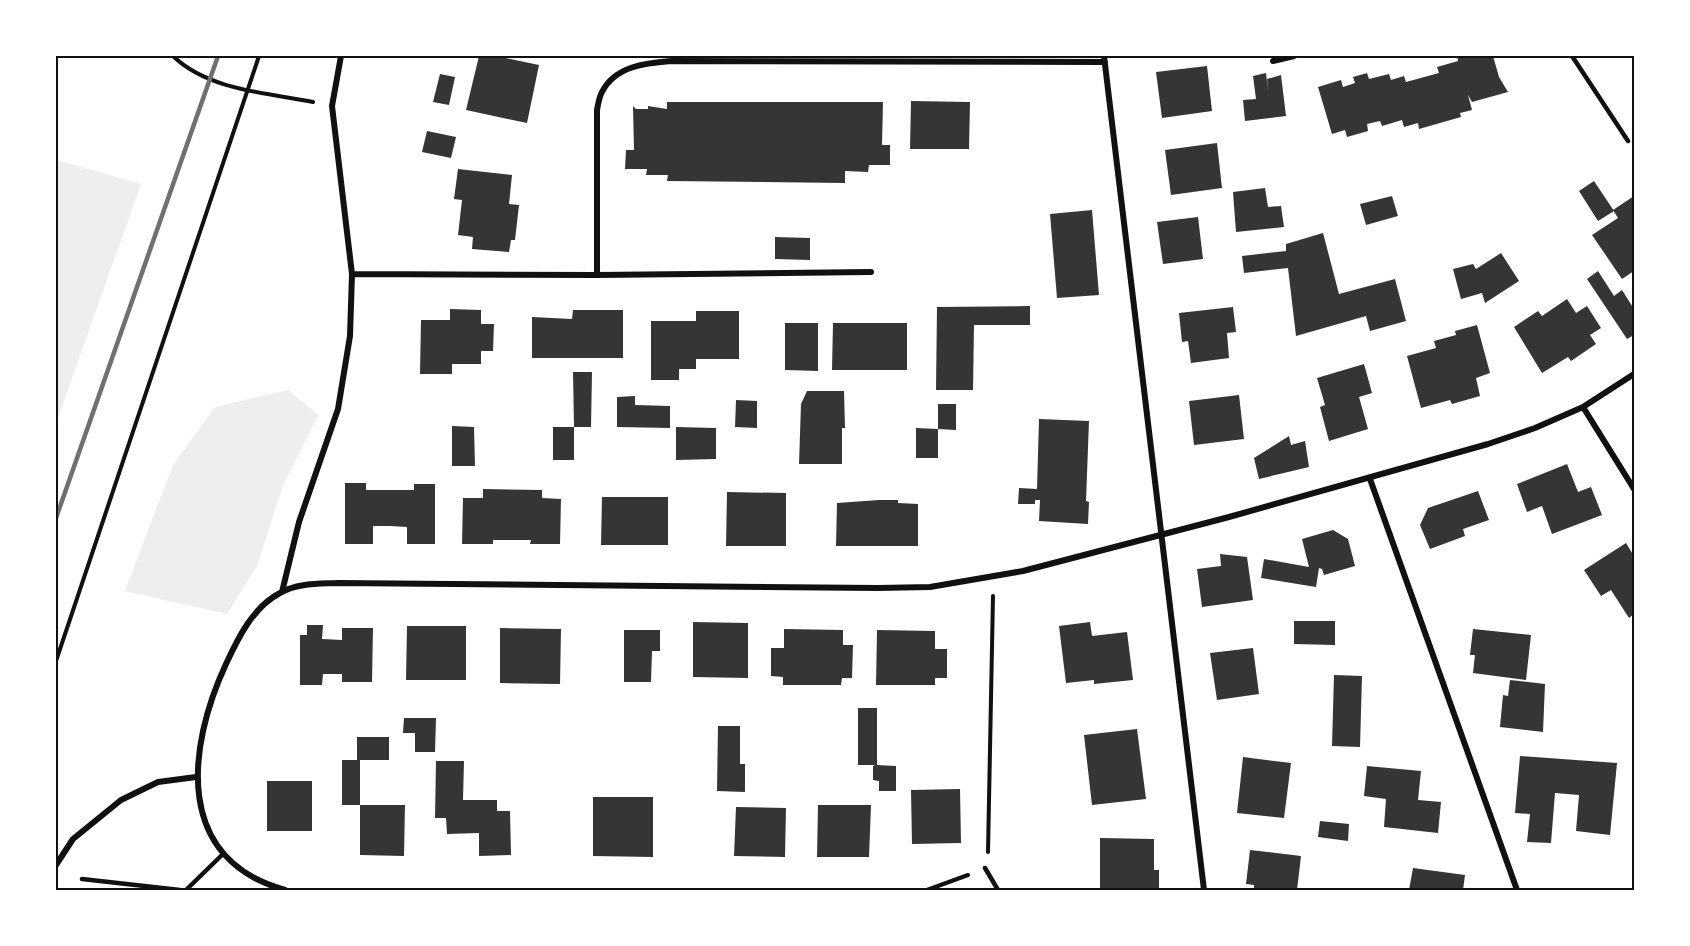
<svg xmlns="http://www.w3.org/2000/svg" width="1690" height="946" font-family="Arial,sans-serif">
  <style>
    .green { fill: #eee }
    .building { fill: #353535 }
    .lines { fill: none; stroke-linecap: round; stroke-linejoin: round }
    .path { stroke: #111; stroke-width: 4 }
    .service { stroke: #111; stroke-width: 4.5 }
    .minor { stroke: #111; stroke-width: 6 }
    .rail { stroke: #707070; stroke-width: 4.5 }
    .neatline { fill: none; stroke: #111; stroke-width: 2 }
  </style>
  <rect width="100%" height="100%" fill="#fff"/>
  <path class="green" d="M56 160 141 184 56 423Z
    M288 390 318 415 283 485 257 566 227 614 125 591 173 465 215 407Z"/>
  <path class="building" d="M479 56H496L539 65 527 123 466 110Z
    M1457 56H1493L1499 77 1508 92 1472 102 1468 95 1472 110 1460 113 1461 117 1419 129 1418 123 1404 127 1402 120 1382 126 1380 121 1367 124 1368 131 1347 137 1345 130 1332 134 1318 87 1341 80 1343 87 1355 83 1353 77 1367 73 1369 79 1389 74 1391 80 1404 76 1406 82 1439 73 1437 67 1458 61Z
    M1207 66 1212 111 1162 118 1156 72Z
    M1266 73 1268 92 1267 79 1281 75 1286 116 1245 121 1243 100 1256 99 1253 76Z
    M440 74 455 77 449 105 433 102Z
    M911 101 970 102 969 149H910Z
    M667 102H883L882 145H890V165H869L868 172 845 171V183L667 181 668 175H646L647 169H625L626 150H634L633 106 636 109H648V106L667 109Z
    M427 131 456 137 451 158 422 152Z
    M1217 143 1222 188 1171 195 1165 150Z
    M458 169 512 175 509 204 519 205 515 240H511L509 252 472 249 473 237 458 235 462 200 454 199Z
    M1594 181 1614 211 1598 221 1579 191Z
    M1265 188 1268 207 1281 206 1284 227 1236 232 1233 192Z
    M1392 196 1398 216 1366 225 1360 204Z
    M1634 196V271L1622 279 1592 235 1618 218 1613 210Z
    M1092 210 1099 295 1057 298 1050 214Z
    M1198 217 1203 259 1163 264 1157 222Z
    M1323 233 1339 294 1395 279 1406 321 1370 331 1366 316 1296 336 1288 268 1244 273 1242 256 1286 251V244Z
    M775 237 810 238V260L775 259Z
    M1501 253 1519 281 1485 303 1482 293 1461 299 1453 269 1473 264 1476 269Z
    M1598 271 1614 296 1622 290 1634 309V335L1627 339 1587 279Z
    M1567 299 1576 313 1587 306 1601 328 1590 335 1596 344 1571 361 1568 357 1542 373 1514 327 1538 311 1542 316Z
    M1030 306V325H974L973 390H936L937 307Z
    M1233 307 1236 332 1227 333 1229 358 1191 363 1188 341 1182 342 1179 313Z
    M450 309 481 310V324H494L493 351H481V364H452V374H420L421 320H450Z
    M573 310H623V358H532V317L572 319Z
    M696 311H739V359H696V369H679V380H651V321H696Z
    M785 323H818V371L785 370Z
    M833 323H907V370H832Z
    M1477 325 1490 373 1476 378 1480 396 1452 404 1450 400 1421 408 1407 356 1436 348 1434 341 1456 335 1455 331Z
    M1364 364 1372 393 1359 397 1368 429 1329 441 1320 407 1325 405 1317 378Z
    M573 372H592L591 427H574Z
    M807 391H844L845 428H842V464H799L801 404Z
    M1239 395 1244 439 1194 445 1189 401Z
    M635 396V405L670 406V428L617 427V397Z
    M736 400 757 401V428L735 427Z
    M938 404H956V430L938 429Z
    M1039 419 1089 421 1086 501 1089 502 1088 524 1039 521 1040 500H1035V504H1018L1019 488 1037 489Z
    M452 426 474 427 475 466H452Z
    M553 427H574V460H553Z
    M676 427 716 428V459L676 460Z
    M916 428 938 429V458H916Z
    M1289 436 1291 445 1305 441 1309 467 1259 479 1254 458Z
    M1567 464 1578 492 1591 487 1602 515 1552 534 1542 506 1527 512 1517 484Z
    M345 483H366V490H414V484H435V544H407V527L390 526H373V544H345Z
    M483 489 542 490V498L561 499 560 544H530L531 540H493V544H462L463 498H483Z
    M1478 491 1489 520 1463 529 1465 536 1430 549 1420 525 1428 508Z
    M727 492 786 493V546H726Z
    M602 497H668V545H601Z
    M879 500H898V503L918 504V546H836L837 503Z
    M1333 530 1348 539 1355 566 1324 575 1322 569 1319 568 1316 587 1261 578 1264 559 1309 567 1302 539Z
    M1626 543 1634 556V614L1629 618 1611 590 1601 596 1584 570Z
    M1220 554 1247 557 1253 600 1202 607 1197 569 1221 566Z
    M1294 621H1335V645L1294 644Z
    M693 622 748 623V678L693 677Z
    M1090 622 1092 636 1127 632 1133 680 1094 684V680L1066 683 1059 626Z
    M307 625H323L322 639 342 640V628H373L372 682H342V674H323L322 685H300V635H307Z
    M407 626H466V680H406Z
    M500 628 561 629 560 684 500 683Z
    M784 629 843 630V645H853L852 678H842L841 685H783V677L771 676V648H784Z
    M1473 629 1531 635 1526 680 1473 673 1475 655H1470Z
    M624 630H660V651H652L651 682H624Z
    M877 630 935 631V649H947V678H935V685H876Z
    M1253 648 1259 694 1217 700 1210 653Z
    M1334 675 1362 676 1360 747 1332 746Z
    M1510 680 1545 684 1543 732 1500 727 1503 695 1508 696Z
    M858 708H877V765L896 766V791H879V781L873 780V766L875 765H858Z
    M404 718H436L435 752H415V733H403Z
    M718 726H740V764H745V792L717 791Z
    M1137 729 1146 799 1092 805 1084 735Z
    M357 737H389V760H360V805H342V760H357Z
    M1520 756 1617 763 1610 835 1576 831 1579 795 1555 793 1551 843 1527 842 1530 814 1515 813Z
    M1243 757 1291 763 1284 818 1237 813Z
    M436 761H464L463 800H497V811H510L511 855 479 856V833L447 834 446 818H435Z
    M1367 766 1421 771 1418 800 1441 802 1438 833 1384 827 1386 799 1364 796Z
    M267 781H312V831H267Z
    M960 789 961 843 912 844 911 790Z
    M593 797H653V857L593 856Z
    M360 805H405L404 856 360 855Z
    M818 805H871L869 857H817Z
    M736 807 786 808 785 857 734 856Z
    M1320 821 1349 824 1348 841 1318 837Z
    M1100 838 1154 839V870H1159V890H1100Z
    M1250 850 1301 856 1297 890H1254V885L1246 884Z
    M1413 868 1465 875 1463 890H1409Z"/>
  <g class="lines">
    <path class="path" d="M173 56C208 90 267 93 313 102
      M56 661 259 56
      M988 852 993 596
      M927 890 968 875"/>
    <path class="service" d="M1572 56 1628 141
      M985 868 998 890
      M82 879 180 890
      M186 890 223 854"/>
    <path class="minor" d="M1104 56 1204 890
      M1273 61 1294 56
      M352 274 597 275 871 272
      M597 275V110C598 105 599 97 602 92 615 66 646 63 671 61L1105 62
      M1583 407 1634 489
      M1370 479 1517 890
      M282 592 299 522 338 409 350 336 352 274 332 106 341 56
      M56 865 73 839 121 800 158 782 196 777
      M285 890C174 859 187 748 226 664 238 638 253 607 280 593 297 583 318 584 338 583L878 588 930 587 1023 571 1229 517 1488 444 1535 428 1583 407 1634 374"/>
    <path class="rail" d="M56 518 218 56"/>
  </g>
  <rect width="1690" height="946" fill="none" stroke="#ffffff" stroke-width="114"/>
  <rect x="57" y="57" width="1576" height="832" class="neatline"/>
</svg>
